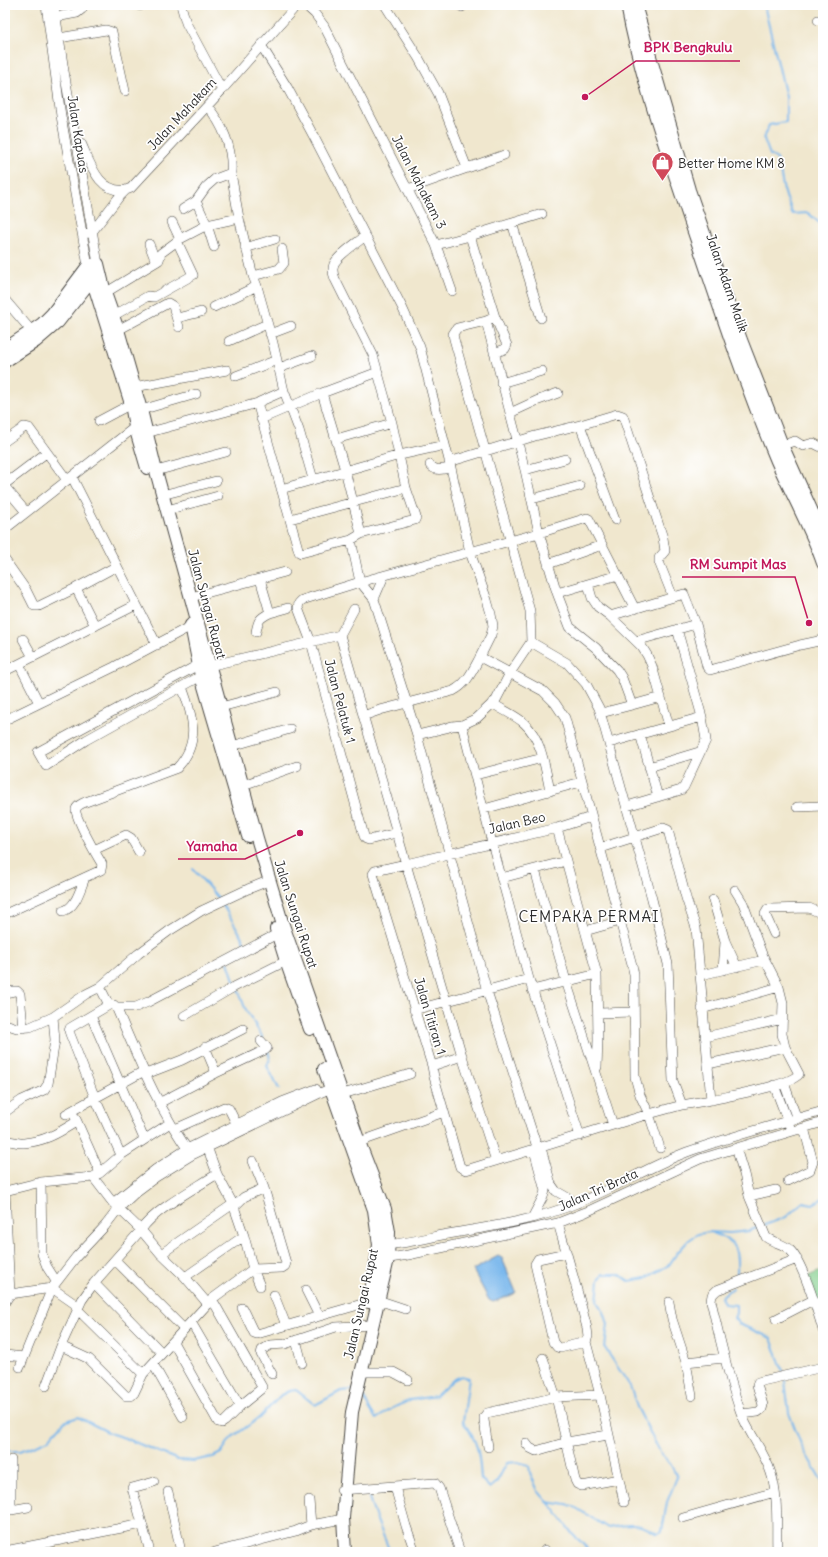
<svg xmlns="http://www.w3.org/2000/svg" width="828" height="1557" font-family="Delius,sans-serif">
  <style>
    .green { fill: #82ce8b; stroke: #567c5b }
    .water { fill: #79b7ec; stroke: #52718c }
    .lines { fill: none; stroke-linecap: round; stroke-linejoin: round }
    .stream { stroke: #79b7ec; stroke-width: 2 }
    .minor-casing { stroke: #494743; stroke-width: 10 }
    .major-casing { stroke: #494743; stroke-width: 14 }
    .minor { stroke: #fff; stroke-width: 9 }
    .major { stroke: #fff; stroke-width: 12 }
    .labels { text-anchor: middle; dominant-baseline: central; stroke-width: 3.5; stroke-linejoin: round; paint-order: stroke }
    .street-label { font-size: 13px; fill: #2b2b2b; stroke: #fff }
    .poi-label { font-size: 13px; fill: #2b2b2b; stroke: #fff; text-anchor: start }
    .quarter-label { font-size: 15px; letter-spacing: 1px; fill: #2b2b2b; stroke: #fff }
    .leader { fill: none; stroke: #c2185b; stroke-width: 1.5 }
    .callout-dot { fill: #c2185b; stroke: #fff; stroke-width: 1.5 }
    .callout-label { font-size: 14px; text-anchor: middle; font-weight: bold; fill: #c2185b; stroke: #fff; stroke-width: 3.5; stroke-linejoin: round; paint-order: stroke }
  </style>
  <rect width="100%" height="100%" fill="#fff"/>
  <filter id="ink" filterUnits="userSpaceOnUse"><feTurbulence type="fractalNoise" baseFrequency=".025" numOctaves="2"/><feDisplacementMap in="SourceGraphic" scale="8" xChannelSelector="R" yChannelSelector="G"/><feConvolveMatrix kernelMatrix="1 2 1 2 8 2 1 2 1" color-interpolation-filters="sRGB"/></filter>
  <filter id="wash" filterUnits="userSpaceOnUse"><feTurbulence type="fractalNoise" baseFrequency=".012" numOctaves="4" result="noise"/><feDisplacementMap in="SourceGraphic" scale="16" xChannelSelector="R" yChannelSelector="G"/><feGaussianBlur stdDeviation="0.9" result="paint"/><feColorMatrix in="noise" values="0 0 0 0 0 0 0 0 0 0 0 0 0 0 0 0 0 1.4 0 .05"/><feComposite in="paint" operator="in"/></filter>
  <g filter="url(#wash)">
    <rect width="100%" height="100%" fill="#f0e7ce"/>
    <path class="green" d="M823 1270V1323L806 1277Z"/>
    <path class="water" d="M498 1256 502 1258 516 1292 514 1294 493 1302 489 1300 473 1270Z"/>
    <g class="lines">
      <path class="stream" d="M764 5 786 97V122L769 125 764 139 770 155 777 159C781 170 781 182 785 193 787 202 791 205 792 214L808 213 823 226
        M193 869 220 900
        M222 904 238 930 245 944 236 951
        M228 962 235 983
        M238 989 245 1008 263 1038
        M268 1051 270 1059 267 1066 279 1089
        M765 1225 786 1217 803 1202 813 1204 823 1198
        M713 1233C741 1243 737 1253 737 1279
        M732 1288 721 1297 724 1304 736 1305V1313L734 1318 739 1324 771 1338 783 1371
        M785 1381 789 1413 802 1447 823 1483
        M362 1393 368 1406 376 1419 393 1408 410 1400 436 1396 453 1380 461 1376 469 1378 463 1422C479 1443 479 1453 481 1479L490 1488 496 1483 507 1463 517 1462 529 1465 530 1473 538 1491 554 1509 574 1536 585 1545 588 1552
        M5 1451H20L39 1444 48 1440 64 1422 78 1417 112 1434 125 1438 178 1460 193 1461 213 1457 221 1453 231 1438 259 1418 281 1395 289 1391 296 1390 315 1405 341 1391 352 1390
        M369 1497C374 1517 383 1533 390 1552
        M547 1502 573 1506 608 1528C627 1524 641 1522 657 1534L662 1531 667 1502 677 1477 671 1465 661 1454 637 1407 630 1386 605 1348 608 1324 604 1312 597 1302 599 1280 603 1274H619L629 1281 646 1278 669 1265 677 1253 689 1240 698 1234 710 1232 730 1233 749 1231 759 1227"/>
    </g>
  </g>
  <g filter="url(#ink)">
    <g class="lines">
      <defs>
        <path id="minor" d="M46 5 61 116 88 266
          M54 5 64 71 98 264
          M140 5V6
          M181 5 186 23 222 90
          M305 5 315 14 324 26 436 245 470 236 495 317 486 321 525 470 539 533 587 518 589 519 635 609
          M385 5 418 57 438 93 467 168
          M461 5 462 7
          M56 17 77 13 82 9
          M818 20H823
          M59 38 106 30 112 32 125 91
          M261 45 287 87 313 135 402 307 420 347 451 468 470 552 487 600 491 614 493 626 491 635 480 657 543 691 555 703 565 718 632 965 634 974 635 1077 640 1095 649 1114 660 1148
          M207 106C223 124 233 149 231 173L239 218 253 276 257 286 273 343 284 391 299 430 313 479
          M81 143C90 162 98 194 126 190
          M408 189 504 155
          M196 201 207 225 214 247
          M183 209 196 201 206 187 215 179 231 173
          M172 222 180 239
          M512 223 541 318
          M83 234 92 232 119 197 126 190 131 188 222 90 297 5
          M470 236 542 214
          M149 244 156 262
          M436 245 452 291
          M245 248 275 239
          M253 276 279 269 284 263 282 249
          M105 293 156 262 159 260 161 253 180 239 207 225 239 218
          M5 300 35 335
          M214 307 257 286
          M113 316 148 296 154 297 193 275 177 241
          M177 318 201 312
          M118 330 168 303 173 306 179 327
          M270 334 291 326
          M229 341 267 324
          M494 353 505 349 507 345 495 317
          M279 368 312 356
          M236 376 277 360
          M501 383 542 371
          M134 387 227 370
          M284 391 259 402 258 406 299 552 301 553 351 540 361 534 415 520 416 517 406 488 392 423 373 355 335 279C333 274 332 269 334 264 338 255 357 243 364 237
          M322 393 345 470 361 534
          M141 410 196 394
          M510 413 536 401 558 393
          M261 419 322 393 378 372
          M99 421 131 404
          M580 425 617 414 623 416 663 538 665 551 659 558V562L673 597
          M146 433 258 403
          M336 439 392 423
          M5 441 22 429 24 427 29 428 67 480
          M782 445 795 441 803 446 813 443 823 448
          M449 462 535 436 580 425 615 520
          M430 465C436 472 442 469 451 468
          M525 470 565 459
          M156 471 226 452
          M72 477 157 645
          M5 484 46 453
          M5 487 26 512
          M281 489 400 455 445 445
          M162 495 216 481
          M532 499 580 486
          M167 510 218 496
          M290 519 406 488
          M5 529 135 427 140 426
          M351 540 360 582 374 599 417 735 487 991 536 1144 541 1148 551 1184 556 1191 577 1203
          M5 560 26 590 34 606H39L76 588 117 566
          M548 564 602 545
          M260 579 270 613 288 608
          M588 584 592 598 598 607 610 616 642 647 647 655 652 666 669 726
          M76 588 95 626
          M557 593 618 575
          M191 597 285 572
          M374 599 384 576
          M354 609 340 635 406 864 375 871 373 874 432 1066 434 1077 460 1167 466 1170 649 1114 682 1105 673 1081 668 964 652 899 599 708 586 684 567 663 531 642
          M610 616 684 594 696 624 707 667 710 670 800 645 823 640
          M256 632C258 621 259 618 270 613
          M23 639 33 657
          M636 641 696 624
          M198 665 38 752 46 766 86 740 201 676
          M209 666 340 635
          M5 671 19 664
          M39 703 19 664 136 605
          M492 703C502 710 515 715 524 723 542 739 545 768 550 791
          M221 707 277 692
          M601 713 632 705
          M363 716 380 710 453 691C467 684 473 670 480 657
          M5 720 114 667 191 626
          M462 725 492 843 529 979 580 1136
          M640 734 658 797
          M417 735 446 728 452 726 462 725 477 718 496 700 510 673 531 642 530 611 454 339 453 334 457 328 486 321
          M609 743 702 717
          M232 746 290 729
          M649 767 699 752
          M475 775 543 758
          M243 785 297 766
          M627 806 681 790 684 787 706 740 702 717 677 629
          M797 807 823 806
          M484 809 581 782
          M557 828 597 974 598 1040 597 1067
          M396 833 369 840 366 839 364 836 311 642 298 608 299 603 302 600 360 582 539 533 557 593 570 627 596 648 617 670 622 678 632 705 661 697
          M600 848 663 828 668 830 686 898 696 928 711 1100C728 1096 790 1086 799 1074L785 1047 782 1034 783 1003 779 987 762 954 743 903 735 890
          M94 850 126 835 131 838 139 852
          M535 870 566 981 613 1125
          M501 878 566 861
          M713 900 725 941 737 967
          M63 911C76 908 80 889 85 878
          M5 914 101 870 102 864C97 856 74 816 76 809 77 806 81 804 83 803L177 768C201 743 193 716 182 687
          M585 931 620 921
          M774 934 765 914 768 909 809 908 823 914
          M723 970 725 942
          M701 975 764 960
          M100 987 109 1005
          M532 990 597 974
          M5 993 14 991H17L20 994 23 1028
          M116 1007C138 1058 158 1109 191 1154
          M702 1009 779 987
          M414 1010 529 979
          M598 1013 634 1012
          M91 1016 144 1139
          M184 1016 234 987 286 961
          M5 1024 17 1028 30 1027 53 1017 86 994 100 987 138 954 169 931 201 911 248 889 263 883
          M705 1037 783 1019
          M205 1047 216 1073
          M708 1064 785 1047
          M432 1066 462 1056
          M146 1074 182 1060 243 1029
          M784 1083 797 1119
          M774 1085 790 1127
          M343 1094 410 1074
          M159 1103 216 1073 265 1050 267 1048 261 1041
          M682 1105 711 1100
          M5 1112 22 1100 44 1090 48 1084 55 1040 53 1017
          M66 1114 144 1071
          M75 1117 100 1173
          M175 1129 224 1107 229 1109 239 1129
          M5 1141C11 1140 17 1144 24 1143 46 1141 58 1133 76 1122
          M359 1142 444 1112
          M206 1144 217 1174 233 1204 244 1236 253 1269 260 1286
          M736 1148 744 1174 749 1196 776 1190
          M121 1155 95 1098 70 1034 69 1031 70 1028 109 1005H114L116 1007H136L148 1002 277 934
          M496 1161 462 1056 406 864 557 828 591 817
          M93 1177 113 1203 141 1230 161 1254 185 1277 208 1304
          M788 1181 810 1170 813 1162 804 1128
          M41 1182 42 1254 47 1267 56 1281
          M5 1191 41 1182 93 1177 100 1173 121 1155 170 1123
          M749 1196 766 1237C773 1243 783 1243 790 1250 802 1261 818 1313 823 1330
          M113 1203 156 1169 187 1149 282 1102 316 1089
          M532 1218 543 1197 545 1191 534 1150 536 1146
          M558 1223C568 1258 578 1292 587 1328L588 1336 586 1342 600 1395 624 1502
          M383 1245C403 1244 423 1239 442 1235 487 1227 535 1221 577 1203 615 1188 650 1166 687 1152 732 1136 778 1124 823 1111
          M566 1253 538 1259 535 1264 553 1342 557 1347 560 1348 586 1342
          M161 1254 233 1204H237L244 1197 264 1188 253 1161
          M384 1259 408 1255 558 1223 586 1212 700 1159 823 1122
          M115 1260 184 1329
          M185 1277 244 1236
          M94 1283 162 1353
          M306 1290 319 1316
          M10 1294 52 1288 75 1304 77 1309 143 1374
          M274 1295 286 1325
          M378 1300 405 1309
          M5 1302 10 1294 5 1191
          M669 1302 672 1319 686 1362 692 1396
          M242 1308 254 1333 257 1334 369 1302H375
          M776 1319 813 1300
          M191 1322 240 1406
          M296 1340 302 1363
          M173 1342 218 1422 222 1423 225 1421 240 1406 261 1389 262 1387 212 1299
          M61 1346 89 1359 126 1396H131L134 1393 143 1374 212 1299 253 1269 282 1268 285 1266 286 1263 264 1188
          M5 1355 24 1357
          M543 1358 556 1397 575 1480 577 1484 582 1486 619 1479
          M686 1362 724 1358
          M153 1364 183 1417
          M20 1367 52 1288 76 1257 105 1226 118 1209 136 1192 156 1177 192 1155 320 1093 336 1086
          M360 1372H393L408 1380
          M272 1374 261 1354 262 1350 270 1345 285 1344 336 1327 372 1325
          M46 1386 61 1346 82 1300 94 1283 141 1230C155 1209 196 1188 217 1174
          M742 1414 758 1412 762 1409 763 1405 757 1385 758 1382 823 1367
          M526 1443 530 1448 536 1451 567 1442 608 1435
          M488 1447 484 1420V1417L487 1413 556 1397 600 1395
          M395 1487 406 1526 415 1552
          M341 1490 435 1483 439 1488 460 1552
          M168 1492 181 1552
          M309 1500 311 1525
          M5 1509 11 1510V1460
          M11 1510 28 1507
          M683 1518 775 1492
          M545 1550V1552
          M5 1551 142 1524
          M150 1552 132 1488 154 1482
          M215 1552 296 1531 311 1525 338 1520 343 1518
          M777 1552C776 1526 779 1498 771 1473 764 1451 749 1434 741 1413 728 1377 720 1339 711 1301L712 1295 717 1290 797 1259"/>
        <path id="major" d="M627 5C640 76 665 145 688 214 716 297 743 380 777 461 792 495 811 528 823 563
          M635 5 689 190 741 340 782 445 823 536
          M88 266 131 404 135 427 147 468
          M5 349 42 324 52 314 88 266 98 264 105 293 118 330 141 410 156 471 257 838 282 922 359 1142 385 1209 389 1232 388 1259 352 1412 343 1518 345 1552
          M5 361 36 341 58 322 92 279 99 277
          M191 625 201 676 248 836
          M276 929 286 961 310 1029
          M324 1069 374 1210 379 1245 369 1302"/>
      </defs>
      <use href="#minor" class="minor-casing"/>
      <use href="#major" class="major-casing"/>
      <use href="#minor" class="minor"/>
      <use href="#major" class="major"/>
    </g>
  </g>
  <defs>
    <symbol id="shop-pin" viewBox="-11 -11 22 30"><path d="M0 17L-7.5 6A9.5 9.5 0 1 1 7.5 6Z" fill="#d1495b" stroke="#fff"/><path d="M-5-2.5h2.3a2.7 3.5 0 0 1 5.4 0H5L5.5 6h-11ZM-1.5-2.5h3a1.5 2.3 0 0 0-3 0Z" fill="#fff"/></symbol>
  </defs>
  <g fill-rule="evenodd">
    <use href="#shop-pin" x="650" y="150" width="25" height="34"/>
  </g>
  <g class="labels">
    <g class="street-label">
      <text transform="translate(182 114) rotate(-47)">Jalan Mahakam</text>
      <text transform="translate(78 134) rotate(81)">Jalan Kapuas</text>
      <text transform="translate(419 182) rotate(63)">Jalan Mahakam 3</text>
      <text transform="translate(727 283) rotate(71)">Jalan Adam Malik</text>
      <text transform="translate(207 604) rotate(75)">Jalan Sungai Rupat</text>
      <text transform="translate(340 701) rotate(75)">Jalan Pelatuk 1</text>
      <text transform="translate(517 823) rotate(-13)">Jalan Beo</text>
      <text transform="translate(296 914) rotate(72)">Jalan Sungai Rupat</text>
      <text transform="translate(430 1016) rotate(73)">Jalan Titiran 1</text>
      <text transform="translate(598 1190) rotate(-24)">Jalan Tri Brata</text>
      <text transform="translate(361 1304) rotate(-77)">Jalan Sungai Rupat</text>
    </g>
    <g class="poi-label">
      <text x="678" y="163">Better Home KM 8</text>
    </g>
    <g class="quarter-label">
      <text x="589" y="916">CEMPAKA PERMAI</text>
    </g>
  </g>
  <path class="leader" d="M585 97L636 61H740M809 623L795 577H682M300 833L245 859H178"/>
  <g class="callout-dot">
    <circle cx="585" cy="97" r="4"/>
    <circle cx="809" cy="623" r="4"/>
    <circle cx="300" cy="833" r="4"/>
  </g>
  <g class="callout-label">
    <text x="688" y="52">BPK Bengkulu</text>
    <text x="738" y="569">RM Sumpit Mas</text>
    <text x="212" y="851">Yamaha</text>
  </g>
  <rect width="828" height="1557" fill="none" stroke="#fff" stroke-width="20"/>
</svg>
